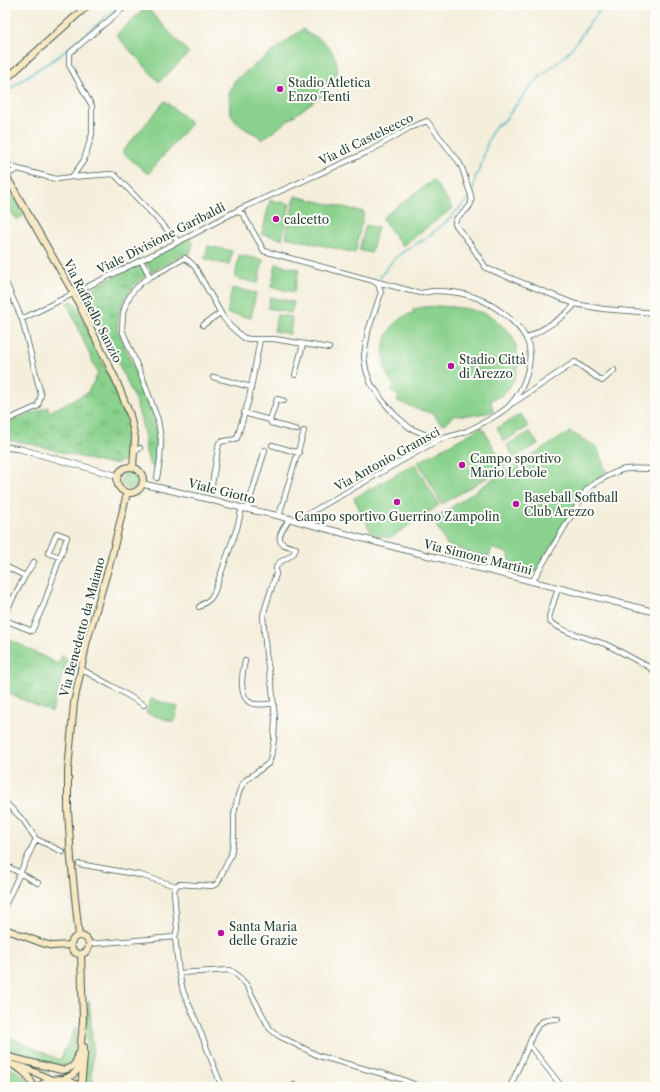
<svg xmlns="http://www.w3.org/2000/svg" width="660" height="1092" font-family="'Libre Caslon Text',serif">
  <style>
    .green { fill: #89d18c; stroke: #548760 }
    .park { fill: url(#park-tufts); stroke: #548760 }
    .lines { fill: none; stroke-linecap: round; stroke-linejoin: round }
    .stream { stroke: #4ab8c4; stroke-width: 1.5 }
    .minor-casing { stroke: #3f584d; stroke-width: 6 }
    .tertiary-casing { stroke: #3f584d; stroke-width: 7 }
    .secondary-casing { stroke: #3f584d; stroke-width: 8 }
    .minor { stroke: #fff; stroke-width: 4.5 }
    .tertiary { stroke: #fff; stroke-width: 5.5 }
    .secondary { stroke: #f8e8c3; stroke-width: 6 }
    .poi-dot { fill: #b5179e; stroke: #fdfcf7; stroke-width: 1.5 }
    .labels { text-anchor: middle; dominant-baseline: central; stroke-width: 4; stroke-linejoin: round; paint-order: stroke }
    .poi-label { font-size: 12px; fill: #1f3d34; stroke: #fdfcf7; text-anchor: start }
    .street-label { font-size: 12px; fill: #1f3d34; stroke: #fdfcf7 }
  </style>
  <defs>
    <pattern id="park-tufts" width="24" height="20" patternUnits="userSpaceOnUse"><rect width="24" height="20" fill="#89d18c"/><path d="M3 7l-1-3M5 7V3M7 7l1-3M15 17l-1-3M17 17v-4M19 17l1-3" fill="none" stroke="#6fab73"/></pattern>
  </defs>
  <rect width="100%" height="100%" fill="#fdfcf7"/>
  <filter id="ink" filterUnits="userSpaceOnUse"><feTurbulence type="fractalNoise" baseFrequency=".025" numOctaves="2"/><feDisplacementMap in="SourceGraphic" scale="8" xChannelSelector="R" yChannelSelector="G"/><feConvolveMatrix kernelMatrix="1 2 1 2 8 2 1 2 1" color-interpolation-filters="sRGB"/></filter>
  <filter id="wash" filterUnits="userSpaceOnUse"><feTurbulence type="fractalNoise" baseFrequency=".012" numOctaves="4" result="noise"/><feDisplacementMap in="SourceGraphic" scale="16" xChannelSelector="R" yChannelSelector="G"/><feGaussianBlur stdDeviation="0.9" result="paint"/><feColorMatrix in="noise" values="0 0 0 0 0 0 0 0 0 0 0 0 0 0 0 0 0 1.4 0 .05"/><feComposite in="paint" operator="in"/></filter>
  <g filter="url(#wash)">
    <rect width="100%" height="100%" fill="#f4eedb"/>
    <path class="green" d="M146 7 189 53 159 82 116 35Z
      M303 29C308 35 310 34 316 37 330 44 339 58 337 73L342 80 262 140 257 135 247 130 237 123 230 112 229 93 235 80Z
      M165 101 191 123 148 174 122 152Z
      M433 180 453 208 402 246 382 218Z
      M295 196 364 212 355 253 286 237Z
      M270 200 290 204 282 239 262 234Z
      M366 225 378 228 371 253 359 250Z
      M208 246 232 251 229 265 205 259Z
      M239 255 263 260 258 283 235 278Z
      M276 264 299 269 294 292 271 287Z
      M232 288 256 293 251 318 227 313Z
      M270 297 294 302 291 313 268 308Z
      M438 306C459 307 478 309 496 319L495 321C501 325 507 329 511 335 523 354 519 381 502 395 499 397 495 398 491 400L493 412 472 415 452 416 448 422C441 426 436 421 435 414L417 409 397 401 399 396 393 393 391 391 394 386C378 364 379 333 403 317 406 315 411 314 414 312L413 309 424 307Z
      M277 315 292 317 290 334 274 331Z
      M521 414 528 427 504 441 497 428Z
      M482 427 505 467 442 504 418 462Z
      M530 432 538 444 514 458 507 445Z
      M570 432 597 447 606 472 588 486 536 572 506 565 509 554 492 548 489 557 453 548 447 545 433 520 496 477Z
      M415 464 439 505 390 538 372 534 354 498Z
      M121 480a9 9 0 1 1 18 0a9 9 0 1 1-18 0Z
      M151 699 178 707 174 722 146 713Z
      M89 1000 93 1048 91 1077 98 1087H86L84 1080 87 1051 86 1017Z
      M76 1027C76 1034 76 1059 71 1064 68 1066 64 1066 61 1066L5 1051 8 1037 60 1060Z
      M5 1065 26 1077 31 1087H5Z"/>
    <path class="park" d="M5 181 24 216 16 220 5 200Z
      M190 238 193 244 190 254 186 253 151 272 145 260Z
      M139 264 146 275 134 285 125 298 119 312 117 328 154 415 157 432 156 468 153 467 149 463 146 452 145 439 141 419 135 399 87 298V294L89 290Z
      M72 301 75 303 109 376 125 412 131 438 128 459C118 464 114 464 103 463L27 443 5 440V424L48 407 49 412 87 393 98 374 67 303Z
      M5 637 58 664 62 656 67 659 52 712 14 696 5 691Z"/>
    <g class="lines">
      <path class="stream" d="M5 94 20 81 59 56 120 5
        M472 194 474 188 475 177 480 169 487 144 492 131 497 125 504 121 529 88 541 76 564 57 575 44 603 5
        M380 277 393 260 407 249 425 239 445 223 470 197"/>
    </g>
  </g>
  <g filter="url(#ink)">
    <g class="lines">
      <defs>
        <path id="minor" d="M5 164 18 169
          M6 175 18 169 56 179 72 177 84 160 92 134V106L69 65V55L71 52 127 5
          M72 177 112 174 115 175 178 241
          M236 211 243 214 264 251 411 291C413 291 417 292 420 293 425 293 430 291 435 291 449 291 464 293 477 298 494 305 517 321 526 338 536 358 524 391 509 406 500 415 479 425 467 431 459 434 447 437 438 440L308 514 296 520
          M141 260 150 277 142 282 133 291 127 301 123 313 122 330 144 382 158 420 161 440 160 460 157 478
          M150 277 185 258 189 261 195 267 223 317 230 326 244 338 250 339H274L329 348
          M5 281 22 319 41 395 38 406 34 408 5 421
          M373 281 378 284 381 293 368 331 364 356 366 370 371 384 377 392 382 400 395 415 410 428 438 440
          M22 319 190 236 240 209 370 151 409 128 427 121 459 162C463 169 465 176 467 184 471 195 476 203 464 212 460 216 455 217 455 224L471 245 486 268 575 304
          M203 325 220 313
          M526 339C542 329 564 319 575 304L603 309 655 313
          M295 375 303 344
          M213 377 251 387
          M513 403 575 362 602 381 614 370
          M244 413 270 420 277 399 284 401
          M270 420 271 423 297 430
          M272 445 299 453
          M134 452 140 448
          M211 490 219 443C224 439 231 442 237 438L249 399 260 339
          M247 509 265 450
          M279 516 304 431
          M5 566 25 576
          M532 582 587 489C594 483 617 470 626 469 635 468 646 469 655 469
          M558 588 549 617 550 622C567 634 586 637 605 644 620 651 635 660 649 667L655 672
          M199 607 210 599 214 593 237 528 242 508
          M5 613 25 576 34 562
          M5 620 32 631 44 604 67 537 57 533 48 553 60 557
          M245 661C242 672 238 697 251 703 258 706 267 704 274 703
          M81 669 110 685 144 705
          M5 802 24 821 36 839 63 852
          M79 864 140 875 176 886
          M5 865 38 883
          M5 905 36 839
          M89 944 175 937
          M179 973 230 970 235 973 246 984 270 1029 279 1036 319 1056 401 1079 421 1087
          M558 1019C543 1019 540 1021 533 1034 531 1039 529 1041 530 1046L562 1087
          M294 1085 301 1087
          M222 1087 197 1023 183 991 179 973 175 937 177 929 174 891 176 886 179 884 212 886 217 884 231 855 234 837V814L238 795 242 785 246 780 269 763 271 756 274 739 275 719 272 687 266 654 263 615 276 574V567L280 562 289 557 294 553 296 548C292 547 286 546 283 544 274 538 286 525 290 518
          M510 1087 530 1042"/>
        <path id="tertiary" d="M5 447 20 449 118 476
          M143 484 208 499 242 508 279 516 402 549 655 612"/>
        <path id="secondary" d="M5 80 88 5
          M5 174 74 294 116 380 130 415 135 438 133 467
          M117 480a13 13 0 1 1 26 0a13 13 0 1 1-26 0Z
          M5 929 42 943 52 946 71 945
          M79 936 71 859 68 810V770L74 703 87 641 111 559 127 493
          M71 945a9 9 0 1 1 18 0a9 9 0 1 1-18 0Z
          M5 1057H9L61 1070C71 1070 76 1065 78 1055
          M5 1061C17 1067 30 1073 33 1087
          M13 1065 25 1068 52 1080
          M64 1079C71 1076 76 1074 79 1067L83 1020 81 954
          M38 1087C51 1077 66 1076 79 1087
          M81 1087 84 1056V1047"/>
      </defs>
      <use href="#minor" class="minor-casing"/>
      <use href="#tertiary" class="tertiary-casing"/>
      <use href="#secondary" class="secondary-casing"/>
      <use href="#minor" class="minor"/>
      <use href="#tertiary" class="tertiary"/>
      <use href="#secondary" class="secondary"/>
    </g>
  </g>
  <g class="poi-dot">
    <circle cx="280" cy="89" r="4"/>
    <circle cx="276" cy="219" r="4"/>
    <circle cx="451" cy="366" r="4"/>
    <circle cx="462" cy="465" r="4"/>
    <circle cx="397" cy="502" r="4"/>
    <circle cx="516" cy="504" r="4"/>
    <circle cx="221" cy="933" r="4"/>
  </g>
  <g class="labels">
    <g class="poi-label">
      <text x="288" y="82">Stadio Atletica<tspan x="288" dy="14">Enzo Tenti</tspan></text>
      <text x="284" y="219">calcetto</text>
      <text x="459" y="359">Stadio Città<tspan x="459" dy="14">di Arezzo</tspan></text>
      <text x="470" y="458">Campo sportivo<tspan x="470" dy="14">Mario Lebole</tspan></text>
      <text x="524" y="497">Baseball Softball<tspan x="524" dy="14">Club Arezzo</tspan></text>
      <text x="397" y="516" text-anchor="middle">Campo sportivo Guerrino Zampolin</text>
      <text x="229" y="926">Santa Maria<tspan x="229" dy="14">delle Grazie</tspan></text>
    </g>
    <g class="street-label">
      <text transform="translate(366 139) rotate(-26)">Via di Castelsecco</text>
      <text transform="translate(161 238) rotate(-27)">Viale Divisione Garibaldi</text>
      <text transform="translate(93 311) rotate(63)">Via Raffaello Sanzio</text>
      <text transform="translate(387 459) rotate(-29)">Via Antonio Gramsci</text>
      <text transform="translate(222 491) rotate(14)">Viale Giotto</text>
      <text transform="translate(478 557) rotate(14)">Via Simone Martini</text>
      <text transform="translate(82 627) rotate(-75)">Via Benedetto da Maiano</text>
    </g>
  </g>
  <rect width="660" height="1092" fill="none" stroke="#fdfcf7" stroke-width="20"/>
</svg>
